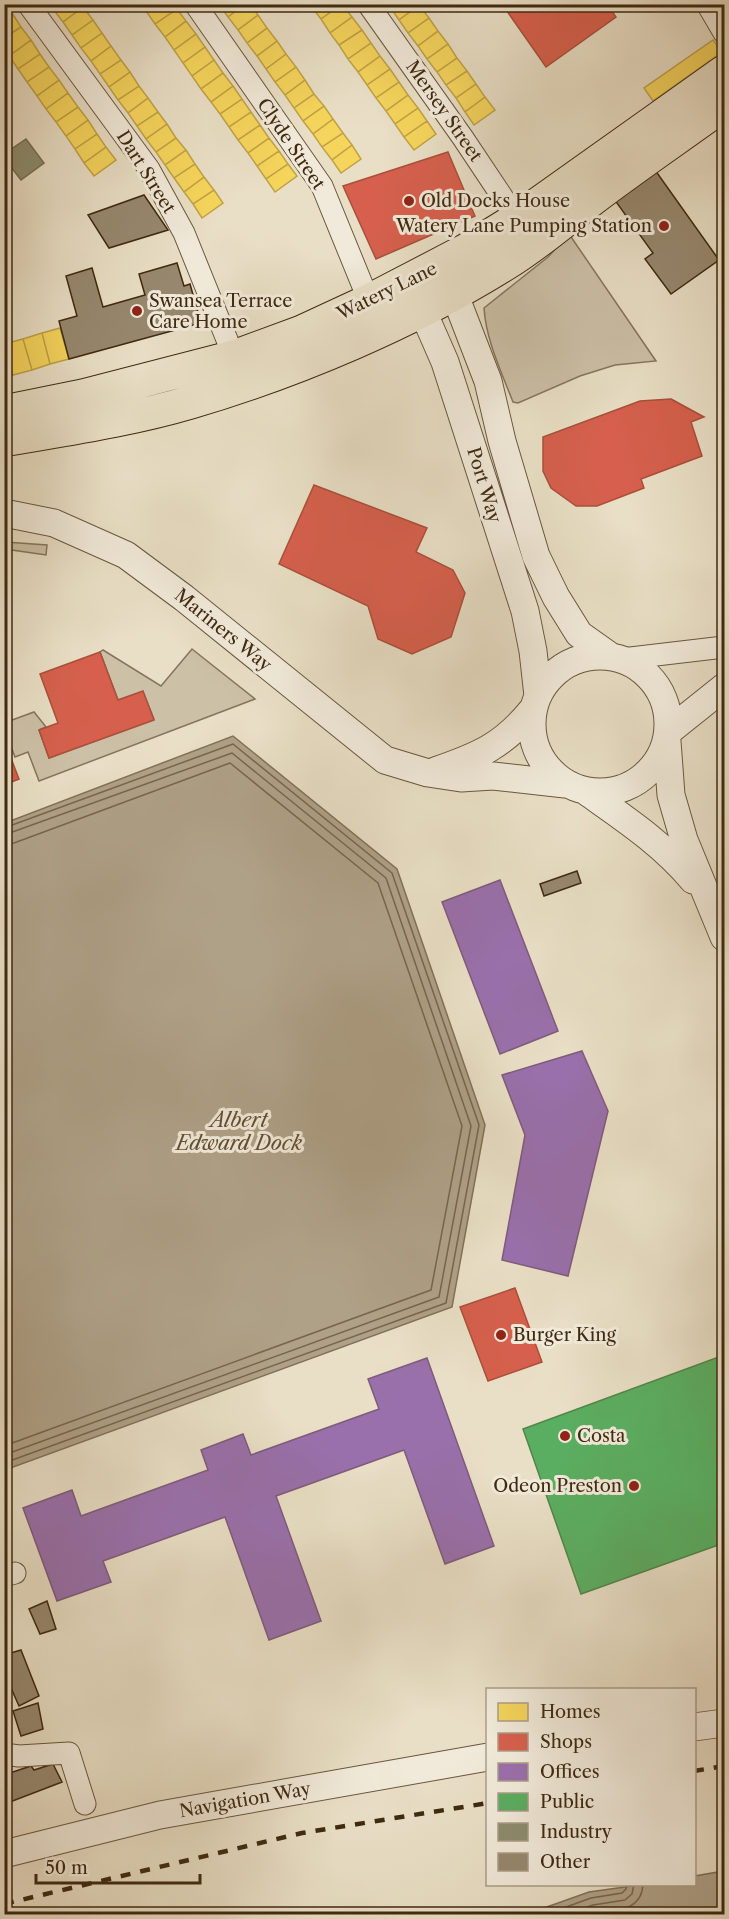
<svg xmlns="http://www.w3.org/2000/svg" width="729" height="1919" font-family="'Libre Caslon Text',serif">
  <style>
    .green { fill: #ccc0a7; stroke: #86755c; stroke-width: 1.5 }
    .water { fill: #afa188; stroke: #827158; stroke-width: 1.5 }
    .homes { fill: #f6d55c; stroke: #bfa245; stroke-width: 1.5 }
    .shops { fill: #d6604d; stroke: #a9503b; stroke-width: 1.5 }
    .offices { fill: #9970ab; stroke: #7e5b7c; stroke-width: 1.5 }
    .public { fill: #5aae61; stroke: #528649; stroke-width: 1.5 }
    .industry { fill: #8c8c6e; stroke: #756f52; stroke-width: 1.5 }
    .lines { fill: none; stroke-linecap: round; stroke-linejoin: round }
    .shore { stroke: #77664c; stroke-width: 1.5 }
    .building { fill: #97886f; stroke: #3f2a10; stroke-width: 1.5 }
    .minor-casing { stroke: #6a573e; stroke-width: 23 }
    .tertiary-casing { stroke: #6a573e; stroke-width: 29 }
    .trunk-casing { stroke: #3f2a10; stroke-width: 35 }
    .minor { stroke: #f1eada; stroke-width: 21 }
    .tertiary { stroke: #f1eada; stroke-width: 27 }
    .trunk { stroke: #e9dfc6; stroke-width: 33 }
    .rail { stroke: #3f2a10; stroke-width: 4.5; stroke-dasharray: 10 10; stroke-linecap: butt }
    .poi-dot { fill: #8f2418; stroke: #f1eada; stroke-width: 2 }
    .labels { text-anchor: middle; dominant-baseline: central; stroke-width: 6; stroke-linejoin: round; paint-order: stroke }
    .street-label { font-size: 18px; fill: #3f2a10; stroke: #f1eada }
    .poi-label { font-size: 18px; fill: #3f2a10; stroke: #f1eada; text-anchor: start }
    .water-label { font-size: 20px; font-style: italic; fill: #614e34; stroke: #f1eada }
  </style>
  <rect width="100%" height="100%" fill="#e9dfc6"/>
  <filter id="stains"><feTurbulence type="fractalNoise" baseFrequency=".00333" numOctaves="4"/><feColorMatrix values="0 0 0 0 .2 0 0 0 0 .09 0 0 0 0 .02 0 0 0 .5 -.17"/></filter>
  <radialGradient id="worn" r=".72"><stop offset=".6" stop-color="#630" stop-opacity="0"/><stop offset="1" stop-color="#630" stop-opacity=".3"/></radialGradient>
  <path class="green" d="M569 234 656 361 615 365 580 376 518 403 513 402C501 371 486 340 484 308L548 257Z
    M5 542 47 545 46 555 5 549Z
    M192 649 255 699 39 781 28 752 15 757 5 731 4 723 34 712 46 727 39 730 49 758 154 719 143 692 118 700 100 652 103 650 161 686Z"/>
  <path class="water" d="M233 736 397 869 485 1125 452 1307 5 1470V823Z
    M724 1871V1914H527L589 1892 639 1885 694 1884 695 1876Z"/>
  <path class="homes" d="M60 4H81L83 7 63 22 53 9Z
    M142 4H155L146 11Z
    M155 4H174L177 9 155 24 146 11Z
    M219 4H245L228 17Z
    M245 4H250L258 15 238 30 228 17Z
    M314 4H342L321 19 311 6Z
    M342 4 352 17 330 33 321 19Z
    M393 4H419V5L399 20 390 7Z
    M419 5 429 18 408 33 399 20Z
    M83 7 93 20 72 35 63 22Z
    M177 9 186 21 165 37 155 24Z
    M12 13 21 27 4 38V18Z
    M258 15 267 28 247 43 238 30Z
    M352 17 362 30 339 45 330 33Z
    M429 18 438 31 418 46 408 33Z
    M93 20 102 33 81 48 72 35Z
    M186 21 196 34 174 50 165 37Z
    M21 27 31 40 9 56 4 50V38Z
    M267 28 277 41 257 56 247 43Z
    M362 30 371 43 348 59 339 45Z
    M438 31 448 44 427 59 418 46Z
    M102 33 111 46 91 61 81 48Z
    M196 34 205 47 183 63 174 50Z
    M31 40 40 54 18 69 9 56Z
    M713 40 722 52 653 101 644 88Z
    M277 41 286 54 266 69 257 56Z
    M371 43 380 56 358 72 348 59Z
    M448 44 457 58 437 72 427 59Z
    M111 46 121 60 100 74 91 61Z
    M205 47 214 60 192 76 183 63Z
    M40 54 49 67 27 82 18 69Z
    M286 54 296 67 275 82 266 69Z
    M380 56 390 69 367 85 358 72Z
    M457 58 467 71 446 85 437 72Z
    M121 60 130 72 109 87 100 74Z
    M214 60 223 73 201 89 192 76Z
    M49 67 59 80 37 96 27 82Z
    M296 67 305 80 285 95 275 82Z
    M390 69 399 82 376 98 367 85Z
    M467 71 476 84 456 98 446 85Z
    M130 72 139 86 118 100 109 87Z
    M223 73 233 86 211 102 201 89Z
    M59 80 68 93 46 109 37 96Z
    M305 80 314 94 294 108 285 95Z
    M399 82 408 95 386 111 376 98Z
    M476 84 485 97 465 112 456 98Z
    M139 86 148 98 128 113 118 100Z
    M233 86 242 99 220 114 211 102Z
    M68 93 78 107 56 122 46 109Z
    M314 94 324 106 303 121 294 108Z
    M408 95 418 108 395 124 386 111Z
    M485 97 495 110 474 125 465 112Z
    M148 98 158 112 137 126 128 113Z
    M242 99 251 112 229 127 220 114Z
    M324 106 333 119 313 134 303 121Z
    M78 107 88 120 66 136 56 122Z
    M418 108 427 121 404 137 395 124Z
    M158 112 167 124 146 139 137 126Z
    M251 112 260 125 238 140 229 127Z
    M333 119 343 133 322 147 313 134Z
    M88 120 97 134 75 149 66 136Z
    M427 121 436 134 414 150 404 137Z
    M167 124 176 138 156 152 146 139Z
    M260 125 269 138 248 153 238 140Z
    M343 133 352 145 332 160 322 147Z
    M97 134 106 147 84 163 75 149Z
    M176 138 186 150 165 165 156 152Z
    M269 138 279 151 257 166 248 153Z
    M352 145 361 159 341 173 332 160Z
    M106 147 116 160 94 176 84 163Z
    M186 150 195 164 174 178 165 165Z
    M279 151 288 164 266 179 257 166Z
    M195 164 204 177 184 192 174 178Z
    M288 164 297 176 275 192 266 179Z
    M204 177 214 190 193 204 184 192Z
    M214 190 223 203 202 218 193 204Z
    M60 328 69 359 50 364 42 333Z
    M42 333 50 364 32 370 23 339Z
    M23 339 32 370 13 375 4 344Z
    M4 344 13 375 4 378Z"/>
  <path class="shops" d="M502 4H607L616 17 546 67Z
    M448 152 475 216 376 259 343 186Z
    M671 399 704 417 691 422 702 456 641 479 644 488 597 506H576L551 488 543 471V437L640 401Z
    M314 485 427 528 416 552 453 570 465 593 451 637 412 654 378 639 368 606 279 564Z
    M100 652 118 700 143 691 154 720 49 758 39 730 58 723 40 674Z
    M4 740 19 779 4 785Z
    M515 1288 542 1362 488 1381 460 1307Z"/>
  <path class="offices" d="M500 880 558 1031 500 1054 442 902Z
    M582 1051 608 1111 568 1276 502 1260 525 1135 502 1075Z
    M427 1358 494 1546 445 1564 404 1450 276 1496 321 1621 269 1640 225 1517 103 1561 111 1582 57 1601 23 1508 72 1490 81 1516 208 1470 201 1450 243 1434 251 1455 379 1409 368 1379Z"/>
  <path class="public" d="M724 1355V1543L581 1594 523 1429Z"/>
  <path class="industry" d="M26 139 44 163 21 180 4 158V154Z"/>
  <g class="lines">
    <path class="shore" d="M4 828 233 744 392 873 479 1125 446 1303 4 1463
      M4 835 232 753 386 878 471 1126 439 1297 4 1455
      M4 844 14 843 230 763 378 883 462 1126 431 1290 4 1446
      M547 1914 591 1898 622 1893 626 1889V1884
      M568 1914 593 1905 625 1900 632 1894 634 1884
      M594 1914C614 1910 642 1912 643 1884"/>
  </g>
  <path class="building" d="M655 170 719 260 671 294 645 259 653 253 614 199Z
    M144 195 168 230 109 248 88 215Z
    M177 263 184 286 190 284 201 323 69 359 59 321 77 316 66 276 92 268 103 307 145 295 139 274Z
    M577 871 581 883 544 896 540 884Z
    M47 1601 56 1629 40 1634 29 1609Z
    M21 1650 39 1696 19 1706 4 1672V1655Z
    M38 1703 43 1729 21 1736 13 1711Z
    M53 1764 62 1782 10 1802 8 1793 4 1794V1772L7 1774 31 1766 34 1770Z"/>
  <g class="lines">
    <defs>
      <path id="minor" d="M28 4 149 169 184 233 234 357
        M195 4 322 186 373 311
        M368 4 463 138 517 219
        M707 4 724 33
        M622 659 724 647
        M4 1576 15 1573
        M4 1754 19 1756 69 1753 85 1804"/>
      <path id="tertiary" d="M446 277 454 293 488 381 502 441 536 556 556 597 579 634 610 656
        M414 291 445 362 525 611 533 651 538 696
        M4 513 54 523 126 555 184 598 385 760 428 773 461 778 493 776 565 784
        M532 724a68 68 0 1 1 136 0a68 68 0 1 1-136 0Z
        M669 731 724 687
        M667 741 671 795 684 840 724 937
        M435 771C479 756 503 746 533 709
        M587 792C625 819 663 844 693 880
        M694 1727 724 1723
        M4 1854 160 1815 488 1757"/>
      <path id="trunk" d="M4 412 83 396 234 357 302 332 369 301 465 251 517 219 724 72
        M4 440C67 429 130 420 191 402 296 371 412 322 505 264 538 244 568 217 599 194 640 163 683 134 724 104"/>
    </defs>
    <use href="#minor" class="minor-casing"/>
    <use href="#tertiary" class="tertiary-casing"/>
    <use href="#trunk" class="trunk-casing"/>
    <use href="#minor" class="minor"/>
    <use href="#tertiary" class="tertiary"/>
    <use href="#trunk" class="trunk"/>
    <path class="rail" d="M694 1771 724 1766
      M4 1904 302 1833 488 1803"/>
  </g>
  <g class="poi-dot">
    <circle cx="409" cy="201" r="6"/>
    <circle cx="664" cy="226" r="6"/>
    <circle cx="137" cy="311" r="6"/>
    <circle cx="501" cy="1335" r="6"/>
    <circle cx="565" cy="1436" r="6"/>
    <circle cx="634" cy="1486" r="6"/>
  </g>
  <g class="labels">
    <g class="street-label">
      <text transform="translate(444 111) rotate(55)">Mersey Street</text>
      <text transform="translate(291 144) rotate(56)">Clyde Street</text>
      <text transform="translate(146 172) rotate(58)">Dart Street</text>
      <text transform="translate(387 291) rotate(-26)">Watery Lane</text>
      <text transform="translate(484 485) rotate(73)">Port Way</text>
      <text transform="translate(223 630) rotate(39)">Mariners Way</text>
      <text transform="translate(245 1800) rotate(-10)">Navigation Way</text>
    </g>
    <g class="poi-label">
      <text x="421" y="201">Old Docks House</text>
      <text x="652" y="226" text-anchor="end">Watery Lane Pumping Station</text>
      <text x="149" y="301">Swansea Terrace<tspan x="149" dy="21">Care Home</tspan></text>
      <text x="513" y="1335">Burger King</text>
      <text x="577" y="1436">Costa</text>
      <text x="622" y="1486" text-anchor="end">Odeon Preston</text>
    </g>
    <g class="water-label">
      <text x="239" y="1120">Albert<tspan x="239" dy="23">Edward Dock</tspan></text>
    </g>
  </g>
  <rect width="729" height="1919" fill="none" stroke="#e9dfc6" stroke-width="24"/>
  <rect x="6" y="6" width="717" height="1907" fill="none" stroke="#3f2a10" stroke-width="3"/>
  <rect x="12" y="12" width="705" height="1895" fill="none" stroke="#3f2a10" stroke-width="1.5"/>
  <rect x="486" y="1688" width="210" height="198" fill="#f1eada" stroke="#aa9d89" stroke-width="1.5"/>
  <rect x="498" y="1703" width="30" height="18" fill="#f6d55c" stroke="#aa9d89" stroke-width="1.5"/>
  <text x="540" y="1718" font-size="18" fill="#3f2a10">Homes</text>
  <rect x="498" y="1733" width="30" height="18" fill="#d6604d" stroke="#aa9d89" stroke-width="1.5"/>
  <text x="540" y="1748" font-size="18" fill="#3f2a10">Shops</text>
  <rect x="498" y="1763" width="30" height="18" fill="#9970ab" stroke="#aa9d89" stroke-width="1.5"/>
  <text x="540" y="1778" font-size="18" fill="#3f2a10">Offices</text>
  <rect x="498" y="1793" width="30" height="18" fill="#5aae61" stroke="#aa9d89" stroke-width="1.5"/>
  <text x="540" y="1808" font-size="18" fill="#3f2a10">Public</text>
  <rect x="498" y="1823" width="30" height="18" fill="#8c8c6e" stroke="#aa9d89" stroke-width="1.5"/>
  <text x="540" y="1838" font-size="18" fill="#3f2a10">Industry</text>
  <rect x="498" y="1853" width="30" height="18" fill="#97886f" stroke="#aa9d89" stroke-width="1.5"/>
  <text x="540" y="1868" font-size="18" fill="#3f2a10">Other</text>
  <path d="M36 1874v9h164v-9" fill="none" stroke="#3f2a10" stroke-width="3"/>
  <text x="45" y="1874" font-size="18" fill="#3f2a10" stroke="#f1eada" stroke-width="4.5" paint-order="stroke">50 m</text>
  <rect width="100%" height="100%" filter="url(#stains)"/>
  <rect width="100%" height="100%" fill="url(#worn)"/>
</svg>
